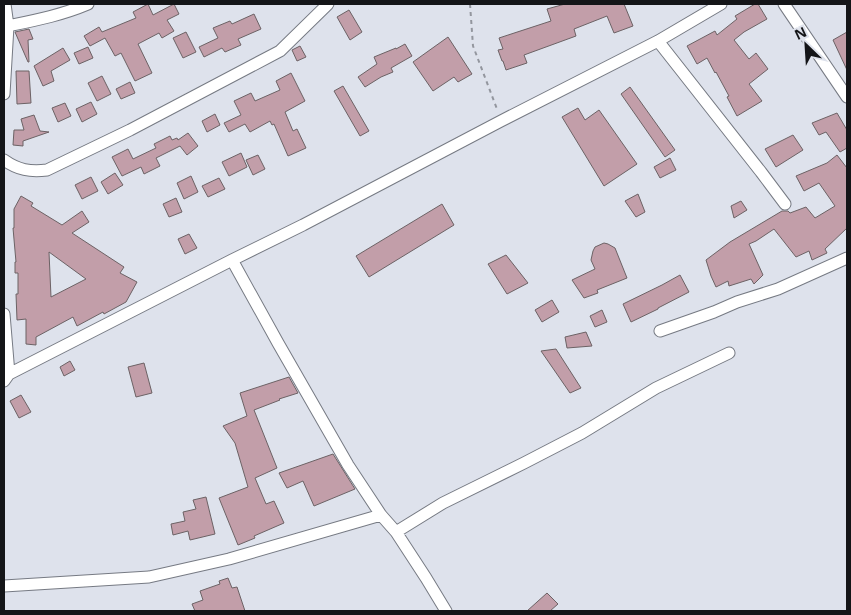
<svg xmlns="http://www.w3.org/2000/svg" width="851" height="615" font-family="'Noto Sans',sans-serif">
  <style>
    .building { fill: #c29ea9; stroke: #6c6265; fill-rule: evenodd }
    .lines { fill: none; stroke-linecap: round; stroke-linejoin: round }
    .minor-casing { stroke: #767a83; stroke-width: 13 }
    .path { stroke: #93969e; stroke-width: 2; stroke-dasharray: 4 4; stroke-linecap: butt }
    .minor { stroke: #fff; stroke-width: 11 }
  </style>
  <rect width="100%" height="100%" fill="#dee2ec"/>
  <path class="building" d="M148 4 153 15 174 4 179 14 167 20 174 31 162 38 159 33 138 44 152 73 135 81 121 53 115 56 105 38 90 46 84 36 99 27 102 32 136 18 133 12Z
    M565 4H624L633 26 614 33 607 16 574 29 576 36 524 55 527 63 506 70 503 61H502L498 50 503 49 499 38 551 21 547 9Z
    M755 4H758L767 19 744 32 734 40 749 59 756 53 768 69 749 84 762 101 737 116 727 97 729 96 716 72 715 73 707 58 697 64 687 46 715 31 717 35 737 19 735 16Z
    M349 10 362 32 350 40 337 17Z
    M254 14 261 29 238 39 241 45 225 52 222 48 204 57 199 47 218 38 213 28 230 21 232 24Z
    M29 29 33 39 28 40 29 62H28L15 32Z
    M186 32 196 52 183 58 173 38Z
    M847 32V70L833 40Z
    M448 37 472 74 458 82 454 77 433 91 413 62Z
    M405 44 412 56 391 68 393 72 381 77 365 87 358 77 377 64 374 57 396 48V49Z
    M300 46 306 57 297 61 292 50Z
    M88 47 93 58 79 64 74 53Z
    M63 48 70 60 51 71 54 81 43 86 34 66Z
    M16 71H29L31 103 17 104Z
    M291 73 305 101 285 112 293 131 297 129 306 148 288 156 274 124 272 125 270 121 250 132 245 124 229 132 224 123 241 115 234 101 251 93 255 101 280 90 276 81Z
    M102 76 111 94 97 101 88 83Z
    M130 82 135 93 121 99 116 89Z
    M343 86 369 131 360 136 334 91Z
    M630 87 675 150 665 157 621 94Z
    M91 102 97 114 82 122 76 109Z
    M65 103 71 116 58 122 52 108Z
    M578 108 585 120 599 110 637 164 604 186 562 117Z
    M837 113 847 130V148L840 152 826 132 819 135 812 123Z
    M215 114 220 125 207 132 202 121Z
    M34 115 40 131 49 132 23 141V146L13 145 14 130H24L21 119Z
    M188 133 198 146 187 155 180 146 156 158 160 166 144 174 141 167 122 176 112 157 128 149 133 159 156 148 154 144 170 136 172 140 177 138 178 140Z
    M793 135 803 150 776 167 765 149Z
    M241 153 247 167 229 176 222 162Z
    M258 155 265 169 253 175 246 160Z
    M837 155 847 168V228L825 249 827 253 812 260 809 251 796 257 774 229 756 241 749 244 763 275 754 284 751 279 729 286 728 281 716 287 711 276 706 260 730 242 782 211H788L790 213 806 207 815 218 835 206 819 183 804 191 796 176 827 163Z
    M670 158 676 170 660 178 654 167Z
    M115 173 123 185 108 194 101 182Z
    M191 176 198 192 184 199 177 183Z
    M91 177 98 191 82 199 75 185Z
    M219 178 225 189 208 197 202 186Z
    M638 194 645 212 636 217 625 201Z
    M21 196 33 203 31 206 62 225 82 211 89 222 72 233 124 267 120 273 137 282 126 302 104 314 103 312 77 326 73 317 36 337V345L26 344V319L17 320 16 294H18V273H15V262H16L13 228H14V209ZM49 252 86 279 51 297Z
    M176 198 182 212 169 217 163 204Z
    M741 201 747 210 734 218 731 206Z
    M442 204 454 225 369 277 356 256Z
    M189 234 197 248 185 254 178 239Z
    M604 243 608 244 615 248 627 278 597 290 598 293 584 298 572 280 595 269 591 260 593 251 595 247Z
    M506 255 528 283 507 294 488 264Z
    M680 275 689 292 658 308V309L631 322 623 304 662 285Z
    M552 300 559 312 542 322 535 310Z
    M602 310 607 322 595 327 590 316Z
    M586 332 592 346 567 348 565 337Z
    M556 349 581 388 570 393 541 351Z
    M70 361 75 370 64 376 60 367Z
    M144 363 152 393 136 397 128 367Z
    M289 377 298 393 279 399 280 400 254 410 277 468 255 478 266 504 274 501 284 523 254 536 255 538 238 545 219 498 248 487 235 443 223 426 247 416 240 393Z
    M21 395 31 412 19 418 10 401Z
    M333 454 355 489 314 506 303 481 287 488 279 473Z
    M206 497 215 534 190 540 188 531 173 535 171 524 185 521 183 512 196 509 193 500Z
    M228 578 232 588 237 587 245 611H195L192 604 203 600 200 591 220 584 219 581Z
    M547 593 558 604 550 611H527Z"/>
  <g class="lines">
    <defs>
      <path id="minor" d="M784 4 847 97
        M8 26C37 20 62 15 88 4
        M658 41 761 172 785 204
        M4 94 8 26 5 4
        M4 160C18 170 30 172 47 170L130 130 280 51 328 4
        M232 260 278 343 348 465 381 515 396 532 426 578 446 611
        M4 314 9 374 4 381
        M660 331 714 312 737 302 778 289 847 258
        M9 374 232 260 303 225 501 121 658 41 721 4
        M396 532 443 503 524 463 582 433 656 388 729 353
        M4 586 149 577 229 559 381 515"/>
    </defs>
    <use href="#minor" class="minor-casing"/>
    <path class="path" d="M470 4 473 46 497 109"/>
    <use href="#minor" class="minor"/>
  </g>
  <rect width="851" height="615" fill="none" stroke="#141518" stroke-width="10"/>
  <g transform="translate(806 45) rotate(335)" stroke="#dee2ec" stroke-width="4" paint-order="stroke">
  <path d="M0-4L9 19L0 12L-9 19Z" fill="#141518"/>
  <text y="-8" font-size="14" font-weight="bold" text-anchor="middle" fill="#141518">N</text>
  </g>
</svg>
